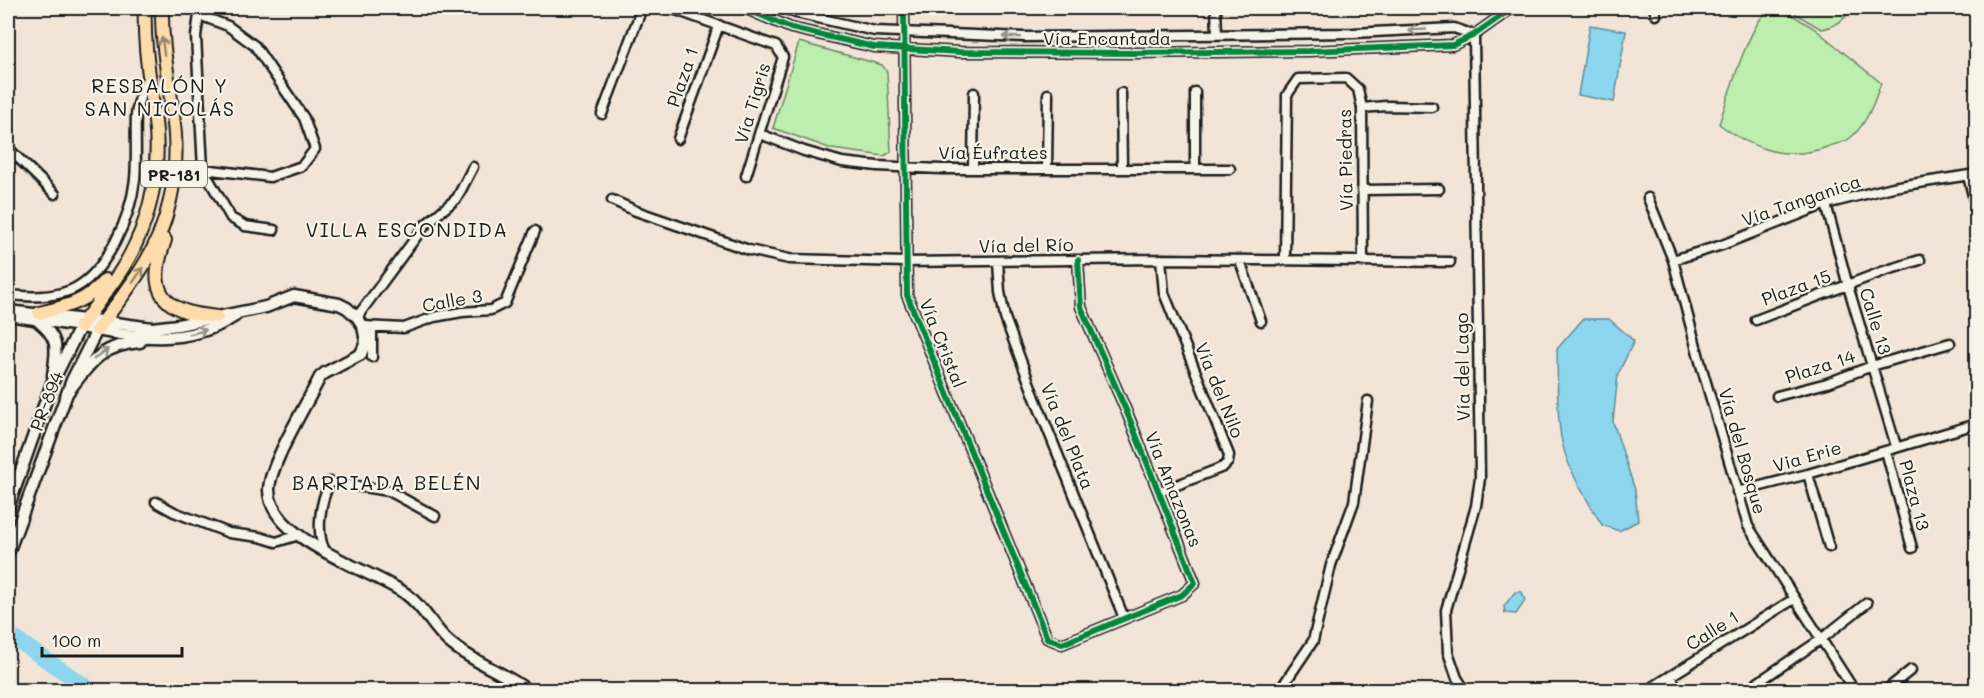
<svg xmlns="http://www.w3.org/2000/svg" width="1984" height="698" font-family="Mali,sans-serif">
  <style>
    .green { fill: #bceeae; stroke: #6c8565; stroke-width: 1.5 }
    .water { fill: #8dd7ee; stroke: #608c9a; stroke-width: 1.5 }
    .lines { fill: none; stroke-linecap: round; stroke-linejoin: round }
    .river { stroke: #8dd7ee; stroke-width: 16 }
    .minor-casing { stroke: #1c1c1c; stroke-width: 13 }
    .tertiary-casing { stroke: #1c1c1c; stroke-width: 15 }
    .secondary-casing { stroke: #1c1c1c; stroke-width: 15 }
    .primary-casing { stroke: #1c1c1c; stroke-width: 16 }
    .minor { stroke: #f7f3e8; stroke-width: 8 }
    .tertiary { stroke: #f7f3e8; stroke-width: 10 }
    .secondary { stroke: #f7f3e8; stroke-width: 10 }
    .primary { stroke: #fddcac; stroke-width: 12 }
    .cycleway-casing { stroke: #f7f3e8; stroke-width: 10 }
    .cycleway { stroke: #00873e; stroke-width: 6 }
    .oneway { stroke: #94928c }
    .oneway2 { stroke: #98866b }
    .labels { text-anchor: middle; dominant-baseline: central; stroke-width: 4.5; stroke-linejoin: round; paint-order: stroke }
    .shield { fill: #f7f3e8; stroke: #5e5c59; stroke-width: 1.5 }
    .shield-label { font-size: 16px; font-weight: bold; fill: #1c1c1c }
    .street-label { font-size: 18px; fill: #1c1c1c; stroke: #f7f3e8 }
    .neighbourhood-label { font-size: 20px; letter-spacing: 1.5px; fill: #1c1c1c; stroke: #f7f3e8 }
  </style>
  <rect width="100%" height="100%" fill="#f2e5d7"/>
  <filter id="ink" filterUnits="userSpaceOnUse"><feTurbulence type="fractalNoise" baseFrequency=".0167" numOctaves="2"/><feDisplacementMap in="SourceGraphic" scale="12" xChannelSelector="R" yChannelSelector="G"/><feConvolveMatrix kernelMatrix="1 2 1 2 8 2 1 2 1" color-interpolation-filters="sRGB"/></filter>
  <g filter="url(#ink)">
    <path class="green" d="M1772 8H1781L1815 29 1881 83C1874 103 1866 126 1849 139 1843 143 1834 144 1827 147 1786 162 1752 149 1719 124 1727 100 1751 16 1772 8Z
      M1786 8H1852C1845 20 1835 27 1821 29Z
      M799 42 882 65 887 72 891 152 884 156 832 149 773 128Z"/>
    <path class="water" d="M1590 25 1626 31 1614 102 1578 95Z
      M1583 319H1609L1634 341 1618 374 1613 422 1635 490 1638 521 1619 531 1602 525C1586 498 1566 468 1561 437 1556 408 1558 378 1557 349Z
      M1515 592H1522L1525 601 1516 614 1505 613 1504 606Z"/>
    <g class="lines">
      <path class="river" d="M8 634 91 690"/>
      <defs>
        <path id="minor" d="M200 8 196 36 203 169 231 218 245 226 274 230
          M670 8 776 46 783 57 746 176
          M744 8 791 28 874 47 960 52 1134 53 1309 51 1453 45 1474 35 1512 8
          M785 8 796 13 875 31 1025 37 1353 33 1454 28 1474 35
          M904 8 907 295 1047 638 1062 644 1182 595 1195 583 1128 415 1081 307 1078 260
          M1216 8 1217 34
          M1654 8 1656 15
          M199 15 228 26 255 46 304 118 315 149 302 166 270 177 203 169
          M1121 93 1122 168
          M1362 108 1386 106 1432 107
          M602 114 642 8
          M760 134 804 151 842 162 877 166 941 169H1230
          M678 139 719 25
          M8 148 55 194
          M1047 168 1048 94
          M1195 168V92
          M973 169 974 93
          M1968 176 1976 208
          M1362 190 1439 189
          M1648 198 1673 260 1701 365 1748 526 1854 690
          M612 200 636 211 749 250 789 259 905 262 1161 259 1450 262
          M1826 204 1848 286 1896 446
          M1285 260 1287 95 1298 79 1346 78 1358 89 1362 108 1363 262
          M1673 260 1722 245 1826 204 1893 187 1976 174
          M1240 261 1261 321
          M998 262 1000 292 1005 318 1035 398 1124 618
          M8 295C29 297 51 298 71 290 107 274 131 216 135 179 137 157 135 136 136 115 137 102 144 87 148 75
          M8 310 85 319
          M8 316 80 327
          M357 317 425 225 457 198 473 167
          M1756 320 1884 271 1920 260
          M363 326 404 328 434 317 462 312 491 310 505 303 535 231
          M372 327V357
          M1777 396 1827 383 1872 366 1950 343
          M1886 451 1912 548
          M1808 474 1829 547
          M1159 492 1223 467 1228 462 1229 455 1164 293 1161 259
          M1737 492 1808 474 1976 424
          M156 502 174 512 229 533 260 537 276 542 299 535
          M325 551C315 531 321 500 330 482L389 491 435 516
          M1670 676 1679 690
          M1757 683 1820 640 1867 603
          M1280 690 1313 641 1331 565 1354 502 1368 401
          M1465 690 1457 678 1448 652 1446 610 1476 506 1480 478 1474 35
          M1648 690 1794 599
          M1886 690 1911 670"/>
        <path id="tertiary" d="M38 321C61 340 56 349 53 376
          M8 508 52 383 80 327
          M8 553 72 380 97 330"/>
        <path id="secondary" d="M85 319 152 328 178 325 266 307 294 296 339 304 347 308 357 317 363 326 366 342 361 354 325 373 320 377C308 402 269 465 269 490 269 540 372 570 406 594 424 607 433 628 449 642 472 662 503 672 527 690
          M80 327C133 337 186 348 235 316
          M68 392C90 363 101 345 140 342"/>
        <path id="primary" d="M165 240C155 268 149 299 185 311 195 315 207 315 217 317
          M39 313C65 307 87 302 105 280
          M80 327C99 300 123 273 136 243 152 209 159 168 156 131 152 90 143 49 145 8
          M97 330C113 308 131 287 145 263 168 226 178 179 175 135 172 92 161 51 162 8"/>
      </defs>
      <use href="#minor" class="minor-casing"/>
      <use href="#tertiary" class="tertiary-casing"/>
      <use href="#secondary" class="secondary-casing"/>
      <use href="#primary" class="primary-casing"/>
      <use href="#minor" class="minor"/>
      <use href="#tertiary" class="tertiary"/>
      <use href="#secondary" class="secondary"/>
      <use href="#primary" class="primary"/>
      <defs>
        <path id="cycleway" d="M744 8 791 28 874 47 960 52 1134 53 1309 51 1453 45 1474 35 1512 8
          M904 8 907 295 1047 638 1062 644 1182 595 1195 583 1128 415 1081 307 1078 260"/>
      </defs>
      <use href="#cycleway" class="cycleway-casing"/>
      <use href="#cycleway" class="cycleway"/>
    </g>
    <defs><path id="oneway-shaft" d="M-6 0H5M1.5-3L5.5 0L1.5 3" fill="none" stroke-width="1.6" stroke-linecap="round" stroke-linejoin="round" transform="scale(1.5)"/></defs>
    <g class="oneway">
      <use href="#oneway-shaft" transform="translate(1417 30) rotate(177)"/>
      <use href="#oneway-shaft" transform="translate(1012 37) rotate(-178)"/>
      <use href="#oneway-shaft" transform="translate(198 332) rotate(-15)"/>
      <use href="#oneway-shaft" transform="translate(101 354) rotate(-36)"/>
    </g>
    <g class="oneway2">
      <use href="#oneway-shaft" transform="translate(163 46) rotate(-97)"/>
      <use href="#oneway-shaft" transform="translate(138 275) rotate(-56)"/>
    </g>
  </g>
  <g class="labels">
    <rect class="shield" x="141" y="161" width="66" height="26" rx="4.5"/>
    <g class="shield-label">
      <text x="174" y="174">PR-181</text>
    </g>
    <g class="street-label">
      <text x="1107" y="38">Vía Encantada</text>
      <text transform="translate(682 77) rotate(-71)">Plaza 1</text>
      <text transform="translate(752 103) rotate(-73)">Vía Tigris</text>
      <text x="993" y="152">Vía Éufrates</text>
      <text transform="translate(1345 160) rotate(-91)">Vía Piedras</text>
      <text transform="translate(1801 200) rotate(-19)">Vía Tanganica</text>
      <text transform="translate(1026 245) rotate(-1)">Vía del Río</text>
      <text transform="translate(1796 287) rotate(-20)">Plaza 15</text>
      <text transform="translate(452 300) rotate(-10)">Calle 3</text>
      <text transform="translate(1876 321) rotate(73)">Calle 13</text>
      <text transform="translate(943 343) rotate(68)">Vía Cristal</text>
      <text transform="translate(1820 366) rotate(-18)">Plaza 14</text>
      <text transform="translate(1462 367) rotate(-91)">Vía del Lago</text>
      <text transform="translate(1220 390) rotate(68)">Vía del Nilo</text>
      <text transform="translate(46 401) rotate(-69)">PR-894</text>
      <text transform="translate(1068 436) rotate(68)">Vía del Plata</text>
      <text transform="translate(1743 451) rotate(74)">Vía del Bosque</text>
      <text transform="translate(1807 456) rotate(-16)">Via Erie</text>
      <text transform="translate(1174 489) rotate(68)">Vía Amazonas</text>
      <text transform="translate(1915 495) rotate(75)">Plaza 13</text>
      <text transform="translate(1712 630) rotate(-32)">Calle 1</text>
    </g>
    <g class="neighbourhood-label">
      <text x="160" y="85">RESBALÓN Y<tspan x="160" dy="23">SAN NICOLÁS</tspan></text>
      <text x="407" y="229">VILLA ESCONDIDA</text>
      <text x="387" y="482">BARRIADA BELÉN</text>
    </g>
  </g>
  <rect width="1984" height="698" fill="none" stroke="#f7f3e8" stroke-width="30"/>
  <rect x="15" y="15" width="1954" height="668" fill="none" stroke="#1c1c1c" stroke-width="2" filter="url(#ink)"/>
  <path d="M42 647v9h140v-9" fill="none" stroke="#1c1c1c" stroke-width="3"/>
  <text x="51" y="647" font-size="18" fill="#1c1c1c" stroke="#f7f3e8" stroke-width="4.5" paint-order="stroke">100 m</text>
</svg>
